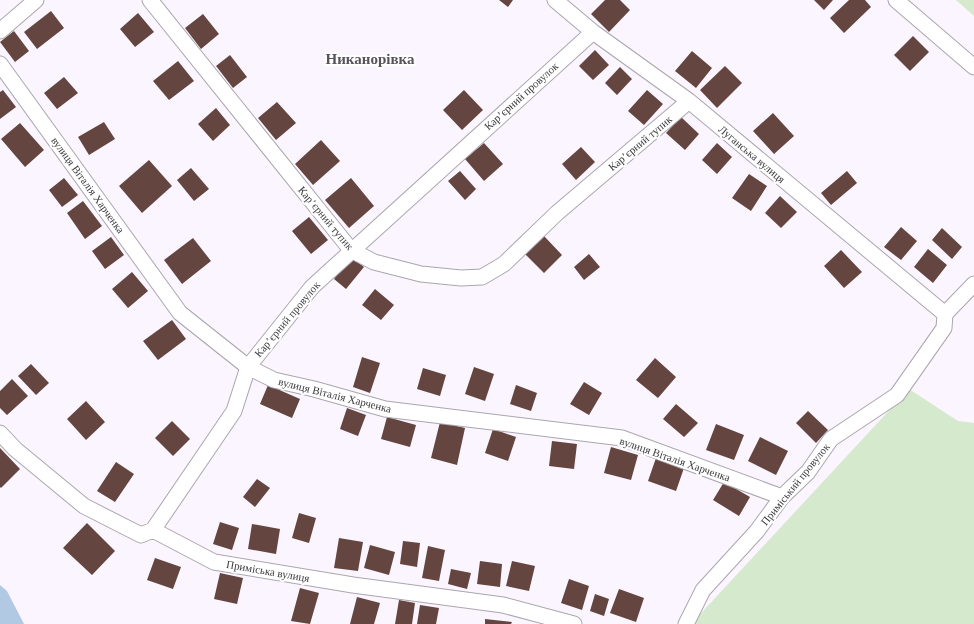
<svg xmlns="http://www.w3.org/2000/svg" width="974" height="624" font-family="'Times New Roman',serif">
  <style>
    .green { fill: #d5e9cd }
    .water { fill: #b1c9e2 }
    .building { fill: #64453f }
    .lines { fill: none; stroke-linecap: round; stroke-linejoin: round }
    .minor-casing { stroke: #aba6ae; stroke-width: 17 }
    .minor { stroke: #fff; stroke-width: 15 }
    .labels { text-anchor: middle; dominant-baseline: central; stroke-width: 4; stroke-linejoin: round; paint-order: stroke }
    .street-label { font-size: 11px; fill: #3c3a3e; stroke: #fff }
    .district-label { font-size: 15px; font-weight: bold; fill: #57535a; stroke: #fff }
  </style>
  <rect width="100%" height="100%" fill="#fbf5ff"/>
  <path class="green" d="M956 0H974V16Z
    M909 389 958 421 974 423V624H691Z"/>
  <path class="water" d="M0 585 7 591 24 624H0Z"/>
  <path class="building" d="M499 0H513L508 7Z
    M605 0H620L630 10 609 32 591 14Z
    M814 0H833L824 10Z
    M849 0H865L871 7 844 33 830 18Z
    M51 11 64 28 37 49 24 32Z
    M138 13 154 32 135 47 120 29Z
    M203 14 219 34 201 49 185 28Z
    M14 31 29 51 15 62 0 42Z
    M913 36 929 52 910 71 894 55Z
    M595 50 609 65 593 80 579 66Z
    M692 51 712 68 696 88 675 71Z
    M230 55 247 77 233 88 216 66Z
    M178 61 194 81 169 100 153 81Z
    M725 66 742 83 717 108 700 90Z
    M620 67 632 79 617 95 605 83Z
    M64 77 78 93 57 109 44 93Z
    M3 90 16 107 0 119V92Z
    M464 90 483 110 462 130 443 110Z
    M647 90 663 104 644 125 628 111Z
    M277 102 296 123 276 140 258 118Z
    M216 108 230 125 213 141 198 124Z
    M773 113 794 136 774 154 753 131Z
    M681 117 699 134 685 150 666 133Z
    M104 122 115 139 89 155 78 137Z
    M20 123 44 150 25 167 1 139Z
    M321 140 340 161 313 185 295 164Z
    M484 143 503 164 484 181 465 159Z
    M717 143 732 157 717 174 702 160Z
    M581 147 595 162 576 180 562 164Z
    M149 160 172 186 142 213 119 186Z
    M191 168 209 189 194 201 177 180Z
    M460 171 476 189 465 200 448 181Z
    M847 171 857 183 831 205 821 193Z
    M749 174 767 186 751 211 732 198Z
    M64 178 78 195 62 207 49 190Z
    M351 178 374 206 349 228 325 200Z
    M780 196 797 212 781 228 765 213Z
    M83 201 102 226 85 239 67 213Z
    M309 217 328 240 311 254 292 231Z
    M901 227 917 241 901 260 884 247Z
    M942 228 962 247 952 259 932 240Z
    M544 236 562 255 544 273 525 254Z
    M111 237 124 255 105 269 92 251Z
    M193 238 211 261 182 284 164 260Z
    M928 249 947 265 933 283 914 267Z
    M841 250 862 272 844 288 824 266Z
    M589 254 600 267 584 280 574 267Z
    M351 257 364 267 346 289 334 279Z
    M132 272 148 291 128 308 112 289Z
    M375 289 394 305 381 320 362 305Z
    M172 320 186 339 158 360 143 341Z
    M362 357 380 363 370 393 353 387Z
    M655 358 676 377 658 398 636 380Z
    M31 364 49 383 36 395 18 376Z
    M474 367 494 374 485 401 465 394Z
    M423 368 446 375 440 396 417 389Z
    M12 379 28 396 7 415 0 408V391Z
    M584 382 602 393 589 415 570 404Z
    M268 385 300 399 292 418 260 404Z
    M516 385 537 393 531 411 510 404Z
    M86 401 105 422 86 440 67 419Z
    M676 404 698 423 684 437 663 419Z
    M347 408 366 415 358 436 340 429Z
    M808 411 828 430 816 443 796 423Z
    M387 417 416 425 410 447 381 439Z
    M172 421 190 439 173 456 155 438Z
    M440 422 465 428 457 465 431 458Z
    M716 424 744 435 734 460 706 450Z
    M493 429 516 437 508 461 485 453Z
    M760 437 788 451 776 475 748 461Z
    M552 441 577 444 574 469 549 466Z
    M611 447 638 455 631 480 604 473Z
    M0 448 20 469 1 488 0 487Z
    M656 458 684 468 676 491 648 481Z
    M116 462 134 474 115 502 97 491Z
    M257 479 270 488 255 507 243 497Z
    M724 482 750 497 739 516 713 500Z
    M299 513 316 518 309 543 292 538Z
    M220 522 239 528 232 550 213 544Z
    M87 523 115 551 92 575 63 548Z
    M252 524 280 529 276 554 248 549Z
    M339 538 363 542 358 571 334 568Z
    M403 541 420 543 417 567 400 564Z
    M370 545 395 552 389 575 364 568Z
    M428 546 445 550 439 581 422 578Z
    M155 558 181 567 173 589 147 580Z
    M480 561 502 564 500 587 477 584Z
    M512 561 535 566 529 591 506 586Z
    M451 569 471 573 467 589 448 584Z
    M220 573 243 578 237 604 214 599Z
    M569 579 589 586 582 610 561 603Z
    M300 588 319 593 310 624 291 621Z
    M619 589 644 598 636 622 610 613Z
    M595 594 609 599 604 616 590 611Z
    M357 597 380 603 374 624H350Z
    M399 600 415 603 412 624H395Z
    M420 605 439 608 436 624H417Z
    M485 619 512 622 511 624H485Z"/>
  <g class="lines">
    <defs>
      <path id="minor" d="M150 0 351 250 374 262 421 274 461 278 482 277 504 264 557 213 689 101
        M555 0 593 32 689 101 945 314
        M896 0 974 67
        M0 31 36 0
        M0 64 180 313 248 367 274 380 314 389 385 409 622 438 782 497
        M0 433 15 449 84 506 141 535 153 530 214 562 353 585 503 605 574 624
        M153 530 234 411 248 367 312 287 593 32
        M686 624 703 590 757 531 782 497 808 472 831 439 897 395 944 328 945 314 974 284"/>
    </defs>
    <use href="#minor" class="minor-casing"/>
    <use href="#minor" class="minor"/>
  </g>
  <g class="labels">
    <g class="street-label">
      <text transform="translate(521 96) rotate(-42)">Карʼєрний провулок</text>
      <text transform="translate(640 143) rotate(-40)">Карʼєрний тупик</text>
      <text transform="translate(752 154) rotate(40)">Луганська вулиця</text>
      <text transform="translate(88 185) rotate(54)">вулиця Віталія Харченка</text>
      <text transform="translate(326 218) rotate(50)">Карʼєрний тупик</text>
      <text transform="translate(287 319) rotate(-50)">Карʼєрний провулок</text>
      <text transform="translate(335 395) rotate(14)">вулиця Віталія Харченка</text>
      <text transform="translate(675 459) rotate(19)">вулиця Віталія Харченка</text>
      <text transform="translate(795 484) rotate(-51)">Приміський провулок</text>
      <text transform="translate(268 571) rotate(10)">Приміська вулиця</text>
    </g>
    <g class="district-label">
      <text x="370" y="59">Никанорівка</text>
    </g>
  </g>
</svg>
